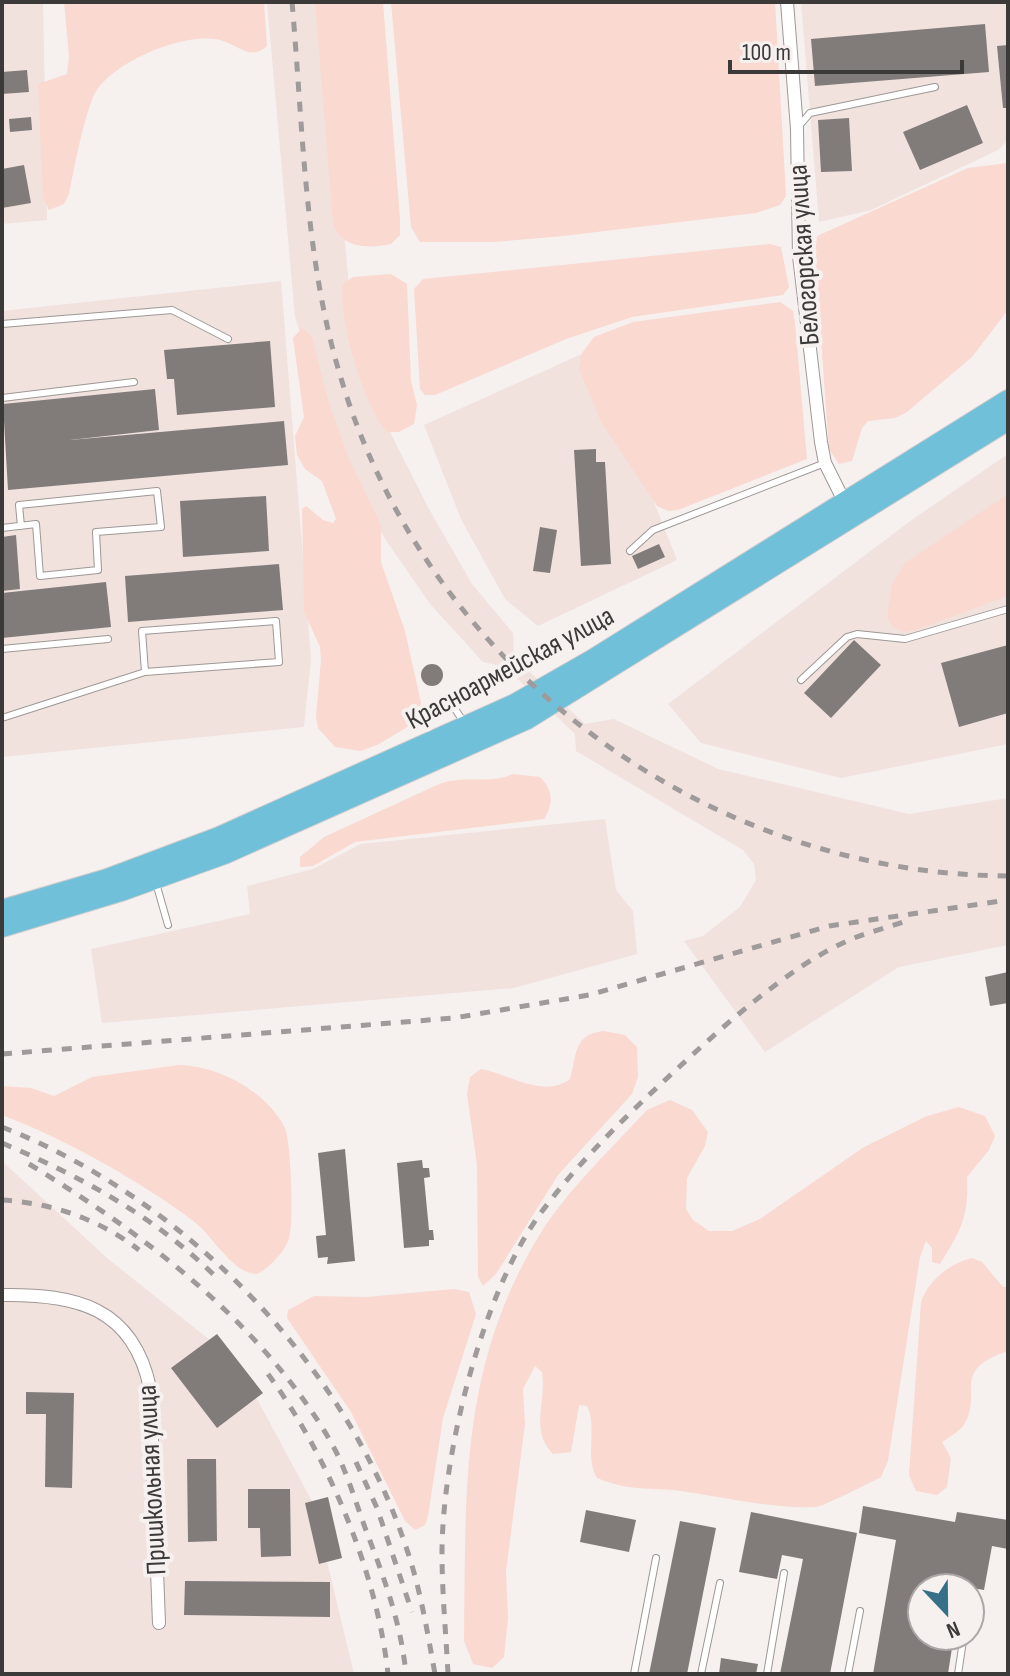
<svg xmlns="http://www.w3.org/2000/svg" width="1010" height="1676" font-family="'Sofia Sans Condensed',sans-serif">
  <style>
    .built { fill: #f1e2de }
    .green { fill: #fad9d0 }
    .building { fill: #817c7a }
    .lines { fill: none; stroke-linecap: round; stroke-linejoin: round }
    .lane-casing { stroke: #9d9896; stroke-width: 8 }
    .street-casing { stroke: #9d9896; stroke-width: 14 }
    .primary-casing { stroke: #ccc; stroke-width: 22 }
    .lane { stroke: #fff; stroke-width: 6 }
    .street { stroke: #fff; stroke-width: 12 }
    .primary { stroke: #70c0d9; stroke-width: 20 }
    .rail { stroke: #9f9b9a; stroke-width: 5; stroke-dasharray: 10 10; stroke-linecap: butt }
    .labels { text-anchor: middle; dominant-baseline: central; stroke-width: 8; stroke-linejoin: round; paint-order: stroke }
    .street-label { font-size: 28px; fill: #3c3a39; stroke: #f6f0ef }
  </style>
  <rect width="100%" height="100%" fill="#f6f0ef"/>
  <path class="built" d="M2 2H43L47 220 2 224Z
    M267 2H323L351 309 362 355 392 436 429 509 472 584 513 633 514 657 585 724 614 719 718 769 909 814 1008 798V945L899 967 765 1052 684 941 703 936 740 907 756 880 754 864 743 850 576 751 575 734 505 667 483 662 431 605 387 542 343 466 295 317Z
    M801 2H1008V140L998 150 871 210 819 222Z
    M281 281 311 659 304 727 2 757V311Z
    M593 349 677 560 538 626 505 599 461 519 424 425Z
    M1008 454V744L841 778 701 743 668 704 913 519Z
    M605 819 616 890 633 911 637 954 514 988 102 1023 91 949 250 914 247 886 313 869 361 844Z
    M2 1161 107 1258 211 1341 257 1399 313 1503 354 1674H2Z"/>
  <path class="green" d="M64 2H264L267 46C252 61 239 46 223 41 188 29 108 63 93 97 82 125 75 164 69 194L64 204 49 210 43 198 38 84 67 74 69 56Z
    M315 2H383L400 219V235L391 244C368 249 342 248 333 224Z
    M391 2H775L786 196 780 205 756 213 563 236 495 242H420L411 227Z
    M1008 163V310L972 357 907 412 895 418 868 421 862 428 852 461 839 464 829 449 815 257 817 236 968 168Z
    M770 244 781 247 789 287 783 295 632 317 566 339 435 395H425L420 389 414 289 423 279Z
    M391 274 407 284 411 381 417 405 414 424 399 432H387C363 404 338 320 343 284L353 277Z
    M780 302 793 311 795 323 807 459 678 510 668 511 657 506 601 422 579 369 582 353 594 337 633 322Z
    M302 328 312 337 328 400 350 461 381 525V562L405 631 421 703 416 719 409 726 379 744 361 751 335 747 318 728 316 717 321 660 320 647 304 612 302 509 306 506 323 520 333 523 336 519 322 481 305 469 297 455 295 436 304 417 293 338Z
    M1008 494V596L916 630 903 632 892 626 887 617 892 585 905 563Z
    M513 774 540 777C553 790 554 804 544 819L355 842 313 866 300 867V857L324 837 437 785C462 774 488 785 513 774Z
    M603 1031 625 1035 637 1047 638 1077 632 1094 558 1175 496 1274 483 1286 478 1277 477 1165 467 1094 470 1077 481 1069C509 1074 543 1099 570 1079 577 1055 573 1035 603 1031Z
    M179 1065C219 1066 266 1091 285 1128 291 1142 294 1223 289 1238 285 1252 269 1268 257 1274 232 1274 212 1234 192 1220 142 1182 61 1137 2 1115V1086L31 1088 54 1096 92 1077Z
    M670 1100 692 1110 708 1132 705 1146 687 1178 686 1209 693 1220 709 1231H732L760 1219 864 1147 927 1116 959 1107 985 1116 995 1136 989 1150 967 1177C969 1216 961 1231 940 1264L932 1262V1248L926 1241 920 1257 888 1461 881 1477C871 1482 822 1507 816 1507 771 1509 725 1497 681 1491 648 1487 632 1492 597 1478 584 1456 598 1429 587 1406L579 1405 571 1452 553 1454C529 1429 547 1403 542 1372L535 1366 523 1389 525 1424 506 1571 508 1618 504 1657 492 1668 473 1664 464 1641C466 1494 459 1370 537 1239 565 1192 610 1150 647 1110Z
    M972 1258 982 1262 1003 1287H1008V1351C948 1371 985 1393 963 1426 958 1432 948 1438 942 1442L951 1458 947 1487 937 1495 916 1491 909 1475 921 1302C928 1281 950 1263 972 1258Z
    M454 1289 469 1292 476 1314 443 1418 428 1516 425 1525 415 1530 405 1521 351 1412 287 1318 288 1310 314 1296 366 1297Z"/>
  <path class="building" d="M985 24 989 72 815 86 811 39Z
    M1008 45V108H1003L997 46Z
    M27 70 29 92 2 94V72Z
    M967 105 983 143 920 170 903 132Z
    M31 117 32 130 10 132 9 119Z
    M849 118 852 171 821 172 818 120Z
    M24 165 31 203 2 208V169Z
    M270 341 275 407 177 415 174 379H167L164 350Z
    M155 389 159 430 70 440 284 421 288 465 8 490 3 404Z
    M596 449V462H605L611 564 581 566 574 450Z
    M266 496 269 551 183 557 180 501Z
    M540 527 557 530 550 573 533 571Z
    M16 535 20 589 2 591V537Z
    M659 544 665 557 638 569 632 556Z
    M279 564 283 610 128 622 125 576Z
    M106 582 111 627 2 638V593Z
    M854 640 881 665 831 718 804 693Z
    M1008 645V713L959 727 941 663Z
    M421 675a11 11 0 1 1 22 0a11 11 0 1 1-22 0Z
    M1008 972V1003L990 1006 985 977Z
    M345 1149 355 1261 327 1264 328 1257 318 1258 316 1236 326 1235 318 1153Z
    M422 1160 423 1168H429L430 1177 424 1178 429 1230H433L434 1240H429V1246L404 1248 397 1163Z
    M217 1334 263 1393 217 1428 171 1368Z
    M26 1392 74 1393 72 1488 45 1487 46 1414H26Z
    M187 1459H216L217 1541 188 1542Z
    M248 1489H290L291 1556 261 1557 260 1528H248Z
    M328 1497 342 1558 319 1564 305 1503Z
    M863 1506 955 1522 957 1512 1008 1520V1549L992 1546 984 1590 949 1584 948 1588H922V1636H940L939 1639 953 1641 948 1674H873L896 1540 859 1533Z
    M586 1510 636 1520 629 1552 580 1542Z
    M751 1512 857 1533 830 1674H780L803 1559 782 1555 777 1579 739 1572Z
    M680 1521 716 1528 687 1674H649Z
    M185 1581 330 1582V1617L184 1615Z
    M721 1658 758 1664 756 1674H719Z"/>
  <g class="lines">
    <defs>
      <path id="lane" d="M799 126 810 113 935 87
        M2 324 172 310 228 339
        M2 398 134 382
        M2 528 36 524 40 576 98 570 96 532 161 527 157 491 19 505 21 526
        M630 551 653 530 825 463
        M2 649 108 639
        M801 680 847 637 857 634 905 639 1008 609
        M449 700 465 724
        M2 718 145 672 279 662 276 621 142 631 145 672
        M156 883 168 925
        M634 1674 656 1558
        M701 1674 720 1583
        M767 1674 784 1573
        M848 1674 860 1611
        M958 1674 963 1641"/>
      <path id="street" d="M787 2 797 129 799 256 821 442 825 463 845 503
        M2 1295C76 1294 133 1307 150 1388L159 1623"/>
      <path id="primary" d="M2 910 107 879 219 837 515 704 592 660 1008 400
        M2 927 121 891 224 854 527 719 1008 420"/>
    </defs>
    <use href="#lane" class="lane-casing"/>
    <use href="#street" class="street-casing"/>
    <use href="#primary" class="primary-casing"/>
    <use href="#lane" class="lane"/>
    <use href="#street" class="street"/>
    <use href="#primary" class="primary"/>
    <path class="rail" d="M292 2C303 125 304 256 340 375 426 668 704 874 1008 876
      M2 1054 454 1018 589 995 829 926 1008 900
      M2 1127C181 1197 343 1360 405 1544 420 1586 427 1630 435 1674
      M2 1143C82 1177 158 1218 220 1281
      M29 1164C144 1234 258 1320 328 1437 346 1467 355 1501 367 1533 385 1580 401 1624 406 1674
      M2 1200C52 1203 99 1219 139 1250
      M268 1374C328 1456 377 1572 388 1674
      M356 1462 377 1508 412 1612
      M448 1674C446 1634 442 1593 442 1553 442 1455 482 1294 540 1214 580 1160 628 1114 677 1069 722 1027 789 967 845 942 863 933 884 929 903 922"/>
  </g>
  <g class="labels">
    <g class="street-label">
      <text transform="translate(804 255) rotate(-94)">Белогорская улица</text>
      <text transform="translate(510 668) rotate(-28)">Красноармейская улица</text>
      <text transform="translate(152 1480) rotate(-93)">Пришкольная улица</text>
    </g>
  </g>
  <rect width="1010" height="1676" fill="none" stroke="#3c3a39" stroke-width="8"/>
  <g transform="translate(946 1612) rotate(158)"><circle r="38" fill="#f6f0ef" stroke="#aca7a6" stroke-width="2"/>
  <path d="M0-6L14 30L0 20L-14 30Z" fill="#357088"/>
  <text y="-12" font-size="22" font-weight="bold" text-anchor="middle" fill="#3c3a39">N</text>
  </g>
  <path d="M730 60v12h232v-12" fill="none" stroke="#3c3a39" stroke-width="4"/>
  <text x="742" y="60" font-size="24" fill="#3c3a39" stroke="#f6f0ef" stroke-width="6" paint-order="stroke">100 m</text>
</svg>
